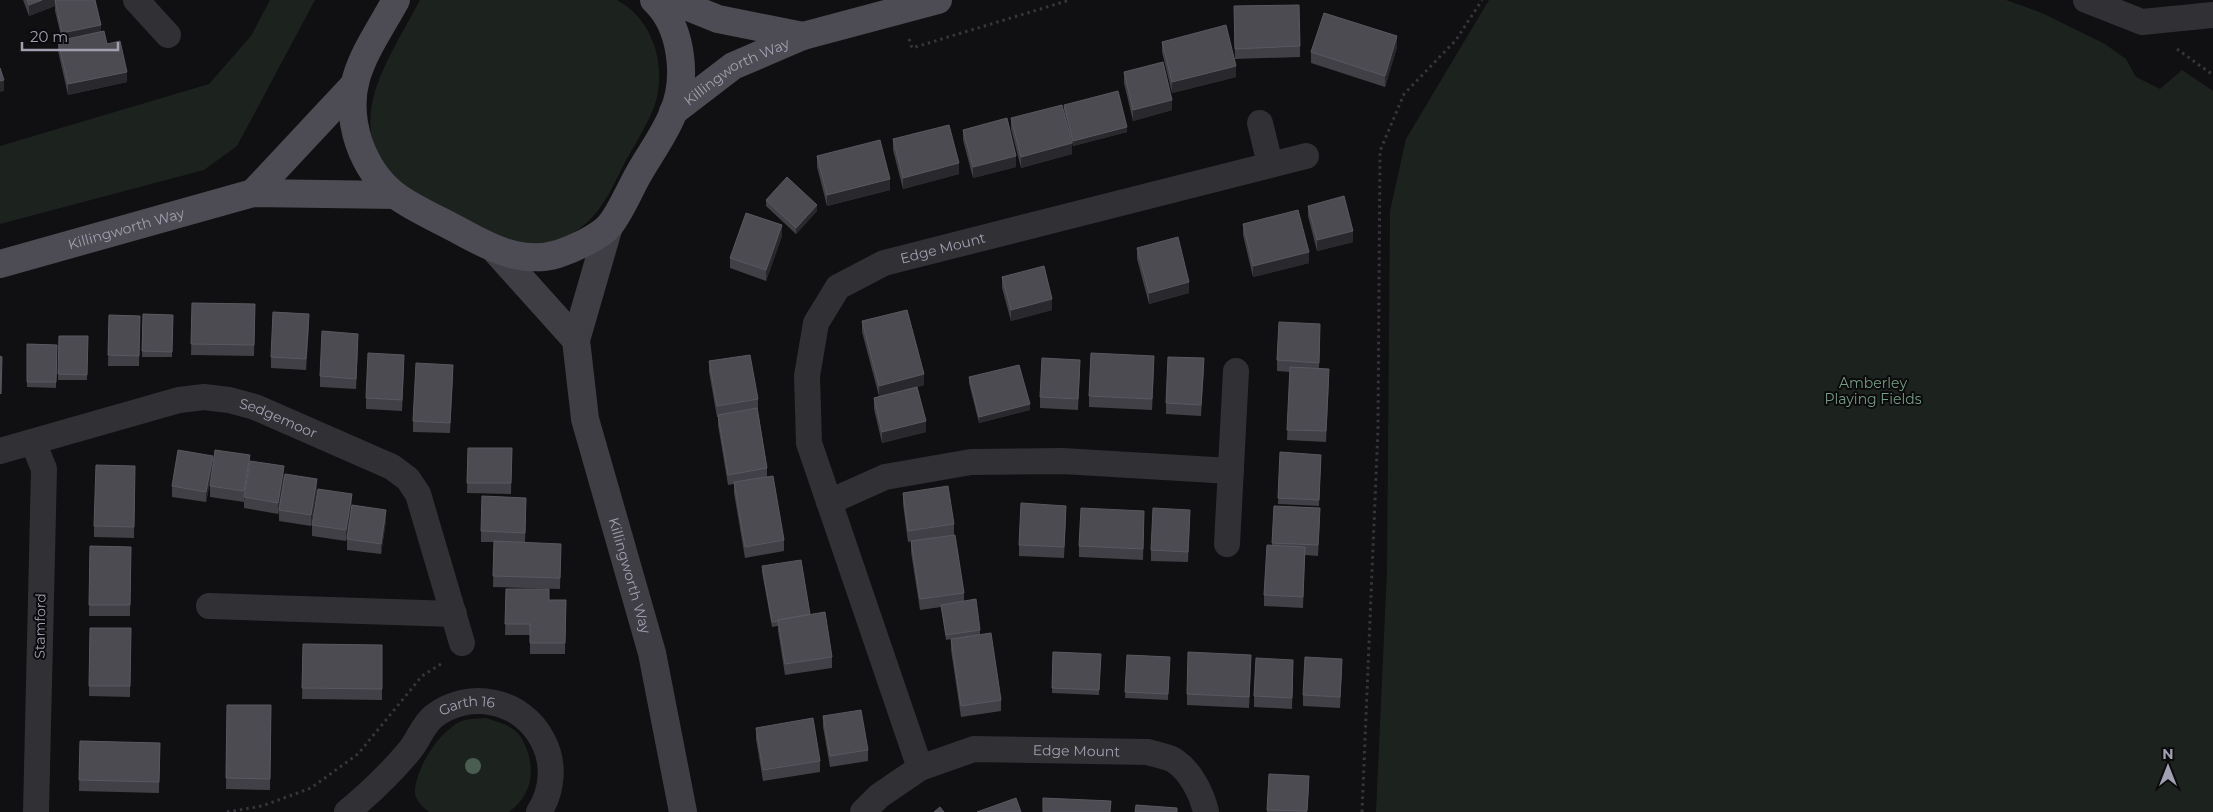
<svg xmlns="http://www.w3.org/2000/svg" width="2213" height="812" font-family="Montserrat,sans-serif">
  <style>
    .green { fill: #1c231f }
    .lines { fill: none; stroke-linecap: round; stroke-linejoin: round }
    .path { stroke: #37363c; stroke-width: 3; stroke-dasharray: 2.5 4; stroke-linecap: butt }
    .street { stroke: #313035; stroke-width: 26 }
    .secondary { stroke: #3f3e45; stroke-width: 28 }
    .primary { stroke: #4d4c54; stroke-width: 28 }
    .tree { fill: #495d51 }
    .wall { fill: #414046 }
    .shaded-wall { fill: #29282c }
    .building { fill: #4c4b52; stroke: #595860 }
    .labels { text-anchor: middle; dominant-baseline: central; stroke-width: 4; stroke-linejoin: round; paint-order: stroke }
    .street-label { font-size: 14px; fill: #a1a0b1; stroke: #0b0a0c }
    .park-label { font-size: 14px; fill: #779d85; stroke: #0b0a0c }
  </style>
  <rect width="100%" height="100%" fill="#100f11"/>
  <path class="green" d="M270 0H315L237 146 204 170 0 224V146L209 84 251 36Z
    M420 0H617C653 19 666 65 656 101 650 121 635 144 625 162 611 190 599 220 569 235 557 242 539 245 525 244 500 243 411 194 392 176 382 165 373 147 371 132 365 88 400 39 420 0Z
    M1489 0H2006L2042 13 2105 44 2126 59 2136 77 2160 89 2182 70 2213 91V812H1376L1387 571 1390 211 1406 139Z
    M486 718C494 721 504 723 511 728 521 733 525 744 528 753 535 777 529 797 509 812H429C422 807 414 799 415 790 417 766 440 730 462 721 469 718 479 719 486 718Z"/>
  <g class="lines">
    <path class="path" d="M909 39 912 48 1070 0
      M2177 49 2213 75
      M227 812 262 806 311 788 358 754 422 676 441 664
      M1362 812 1378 428 1380 151 1404 94 1456 40 1482 0"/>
    <g class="street">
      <path d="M136 0 168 35"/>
      <path d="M2086 0 2142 22 2213 15"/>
      <path d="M1260 123 1270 164"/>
      <path d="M33 442 44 469 36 812"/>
      <path id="s1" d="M0 451 179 400 204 397 229 400 255 407 392 467 408 479 418 494 462 643"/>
      <path d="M829 502 885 477 971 462 1062 461 1231 471"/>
      <path d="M1227 544 1236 371"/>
      <path d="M209 606 454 614"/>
      <path id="s2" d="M920 768 809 443 807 376 816 323 838 287 884 263 1306 156"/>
      <path id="s3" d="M347 812C370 793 391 773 410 750 419 739 422 726 434 716 469 689 522 700 542 739 555 762 553 790 539 812"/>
      <path id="s4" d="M863 812 879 796 920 768 974 749 1148 752C1156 755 1168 756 1175 761 1191 772 1202 794 1206 812"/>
    </g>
    <g class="secondary">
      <path id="s5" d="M609 226 576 340 585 419 652 653 683 812"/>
      <path d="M496 251 576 340"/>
    </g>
    <g class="primary">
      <path d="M396 0C368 51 339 83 359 143 366 163 378 182 395 195 414 209 438 219 458 230 489 247 521 265 558 254 573 249 600 237 610 225 621 211 629 191 638 175 649 155 665 134 673 113 688 78 682 26 654 0"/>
      <path d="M671 0 718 19 803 36"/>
      <path id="s6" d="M673 112 733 66 803 36 938 0"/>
      <path d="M253 193 353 86"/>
      <path id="s7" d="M0 264 253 193 395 195"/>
    </g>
  </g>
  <circle class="tree" cx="473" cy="766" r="8"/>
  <path class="wall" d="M23 0H95L101 32 107 44 127 82 68 95 58 51V41L62 40 55 11V6L29 16Z
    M1234 17 1300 46V57L1235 59Z
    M1162 42 1236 77 1172 93 1162 52Z
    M1397 47 1385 87 1311 63V52Z
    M1124 72 1172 110 1133 121 1124 83Z
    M1064 105 1127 132 1073 146 1064 110Z
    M1011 118 1072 154 1021 168 1011 129Z
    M963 130 1016 167 973 178 963 140Z
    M893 139 959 174 903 189 893 150Z
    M817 156 890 190 827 206 817 167Z
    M766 200 817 211 796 234 766 206Z
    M1308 206 1353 242 1317 251 1308 216Z
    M1243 224 1309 263 1253 277 1243 235Z
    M782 236 766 281 730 268V258Z
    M1137 248 1189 293 1149 304 1137 259Z
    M1002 277 1052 310 1011 321 1002 288Z
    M192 303 255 304 254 356 191 355Z
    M143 314 173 315 172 357H142Z
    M109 315 140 316 139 366H108Z
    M862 321 924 385 917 387 926 432 882 443 874 409V398L879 396 862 332Z
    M309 325 306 370 271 368V357Z
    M1320 335 1319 368 1329 380 1326 442 1287 440 1290 372 1277 371V360Z
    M59 336H88L87 380H58Z
    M27 344 57 345 56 388 27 387Z
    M358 344 356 389 320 387V376Z
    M709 361 758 399V410L767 468V477L784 540V551L745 558 734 493V484L728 485 718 425V417H717L709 372Z
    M404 366 402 411 366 409V398Z
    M1154 367 1152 410 1089 407V396Z
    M1204 369 1201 416 1166 414V403Z
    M1080 371 1078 410 1040 408V397Z
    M453 376 450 433 413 432V421Z
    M969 377 1030 410 979 423 969 383Z
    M468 448H512L511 494 467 493Z
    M1280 452 1321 455 1319 506 1278 504Z
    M135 466 134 538 94 537V526Z
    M250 466 284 476 317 490 311 526 279 521V512L278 514 244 508V500V502L210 497V486Z
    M213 467 206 502 172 497V486Z
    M903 493 954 524V535L964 593V601L980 630V635L1001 700V711L961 717 951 650V639L946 640 941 607 920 610 911 552V541L908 542 903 504Z
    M352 505 386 521 381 554 347 550V539L349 525 346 541 312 536V525Z
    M1274 506 1320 519 1318 556 1305 555 1303 608 1264 606V595L1272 546Z
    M526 509 525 542 561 554 560 589 493 587 494 542H481V531Z
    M1066 516 1064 558 1019 556V545Z
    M1190 521 1188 562 1151 561V550Z
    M1144 522 1143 560 1079 557V546Z
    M90 546 131 547 130 616H89Z
    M762 566 810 614 832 657V668L785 675 778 631V626L772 627 762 572Z
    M506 589 549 600H566L565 654H530V635H505Z
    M90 628H131L130 697 89 696Z
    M303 644 382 645V700L302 699Z
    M1053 652 1101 654 1099 695 1052 693Z
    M1127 655 1170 657 1168 700 1125 698Z
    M1251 666 1249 708 1187 705V694Z
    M1342 670 1340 708 1303 706V695Z
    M1293 671 1292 709 1254 707V696Z
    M227 705H271L270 790 226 789Z
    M823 716 868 750V761L830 767 823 727Z
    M756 728 820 761V772L763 781 756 739Z
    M80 741 160 743 159 793 79 791Z
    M1269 774 1309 787 1307 812H1267Z"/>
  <path class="shaded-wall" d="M42 0H55V6L29 16V5Z
    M101 25V36L62 44V33Z
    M1397 36V47L1385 87V76Z
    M1236 66V77L1172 93V82Z
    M127 72V82L68 95V84Z
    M4 80V91L0 92V81Z
    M1172 100V110L1133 121V110Z
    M1127 127V132L1073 146V141Z
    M1072 143V154L1021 168V157Z
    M1016 156V167L973 178V167Z
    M959 163V174L903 189V178Z
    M890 179V190L827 206V195Z
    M817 205V211L796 234V228Z
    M782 225V236L766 281V270Z
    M1353 231V242L1317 251V240Z
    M1309 252V263L1253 277V266Z
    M1189 282V293L1149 304V293Z
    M1052 299V310L1011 321V310Z
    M309 314V325L306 370V359Z
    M358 334V344L356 389V379Z
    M404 355V366L402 411V400Z
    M1154 356V367L1152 410V399Z
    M453 365V376L450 433V423Z
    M1329 369V380L1326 442V431Z
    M924 374V385L879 396V386Z
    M1030 404V410L979 423V417Z
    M926 421V432L882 443V432Z
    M250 455V466L244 502V491Z
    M213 456V467L206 502V492Z
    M284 466V477L278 514V503Z
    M317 479V490L311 526V515Z
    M352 494V505L346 541V530Z
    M386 510V521L381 554V544Z
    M1251 655V666L1249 708V697Z"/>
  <path class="building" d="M27 0H42L29 5Z
    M55 0H95L101 25 62 33Z
    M1299 5 1300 46 1235 49 1234 6Z
    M1324 13 1397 36 1385 76 1311 52Z
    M1226 25 1236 66 1172 82 1162 42Z
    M104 31 107 44 120 41 127 72 68 84 58 41Z
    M1163 62 1172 100 1133 110 1124 72Z
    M0 68 4 80 0 81Z
    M1118 91 1127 127 1073 141 1064 105Z
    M1062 105 1072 143 1021 157 1011 118Z
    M1007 118 1016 156 973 167 963 130Z
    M949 125 959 163 903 178 893 139Z
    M880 140 890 179 827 195 817 156Z
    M787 177 817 205 796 228 766 200Z
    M1344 196 1353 231 1317 240 1308 206Z
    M1298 210 1309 252 1253 266 1243 224Z
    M746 213 782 225 766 270 730 258Z
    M1178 237 1189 282 1149 293 1137 248Z
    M1044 266 1052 299 1011 310 1002 277Z
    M192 303 255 304 254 345 191 344Z
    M907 310 924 374 879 386 862 321Z
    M273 312 309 314 306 359 271 357Z
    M143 314 173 315 172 352 142 351Z
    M109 315 140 316 139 356 108 355Z
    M1279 322 1320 324 1319 363 1277 360Z
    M322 331 358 334 356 379 320 376Z
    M59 336H88L87 375 58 374Z
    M27 344 57 345 56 382H27Z
    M368 353 404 355 402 400 366 398Z
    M1091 353 1154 356 1152 399 1089 396Z
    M750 355 758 399 717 406 709 361Z
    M0 356 2 357 1 394 0 393Z
    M1168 357 1204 358 1201 405 1166 403Z
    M1042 358 1080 360 1078 399 1040 397Z
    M416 363 453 365 450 423 413 421Z
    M1019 365 1030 404 979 417 969 377Z
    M1290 367 1329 369 1326 431 1287 430Z
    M917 387 926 421 882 432 874 398Z
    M757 408 767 468 728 475 718 415Z
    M468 448H512L511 483H467Z
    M178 450 213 456 206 492 172 486Z
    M215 450 250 455 244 491 210 486Z
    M1280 452 1321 455 1319 500 1278 498Z
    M250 461 284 466 278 503 244 497Z
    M96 465 135 466 134 527 94 526Z
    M285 474 317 479 311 515 279 510Z
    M773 476 784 540 745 547 734 482Z
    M948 486 954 524 908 531 903 493Z
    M318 489 352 494 346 530 312 525Z
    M482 496 526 498 525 533 481 531Z
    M1021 503 1066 506 1064 547 1019 545Z
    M352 505 386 510 381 544 347 539Z
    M1274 506 1320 508 1318 545 1272 543Z
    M1081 508 1144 511 1143 549 1079 546Z
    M1153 508 1190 510 1188 552 1151 550Z
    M955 535 964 593 920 599 911 541Z
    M494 541 561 544 560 578 493 576Z
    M1267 545 1305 547 1303 597 1264 595Z
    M90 546 131 547 130 605H89Z
    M801 560 810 614 778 620V621L772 622 762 566Z
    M506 589H549V600H566L565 643H530V624H505Z
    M976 599 980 630 946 635 941 605Z
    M825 612 832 657 785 664 778 620Z
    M90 628H131L130 686H89Z
    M991 633 1001 700 961 706 951 639Z
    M303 644 382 645V689L302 688Z
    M1053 652 1101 654 1099 690 1052 688Z
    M1188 652 1251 655 1249 697 1187 694Z
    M1127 655 1170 657 1168 694 1125 692Z
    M1305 657 1342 659 1340 697 1303 695Z
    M1256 658 1293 660 1292 698 1254 696Z
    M227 705H271L270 779 226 778Z
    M861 710 868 750 830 756 823 716Z
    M813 718 820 761 763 770 756 728Z
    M80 741 160 743 159 782 79 780Z
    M1269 774 1309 776 1307 811 1267 810Z
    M1016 798 1021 812H977Z
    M1043 798 1111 801 1110 812H1043Z
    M1136 805 1177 808V812H1135Z
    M940 807 944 812H934Z"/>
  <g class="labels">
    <g class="street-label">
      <text stroke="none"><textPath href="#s6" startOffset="76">Killingworth Way</textPath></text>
      <text stroke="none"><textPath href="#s7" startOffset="131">Killingworth Way</textPath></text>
      <text stroke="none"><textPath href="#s2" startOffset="619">Edge Mount</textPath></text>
      <text stroke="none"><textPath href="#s1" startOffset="289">Sedgemoor</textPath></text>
      <text stroke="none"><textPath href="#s5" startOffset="361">Killingworth Way</textPath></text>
      <text transform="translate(40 626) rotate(-89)">Stamford</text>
      <text stroke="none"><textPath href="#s3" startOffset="166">Garth 16</textPath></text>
      <text stroke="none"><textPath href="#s4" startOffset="232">Edge Mount</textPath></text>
    </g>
    <g class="park-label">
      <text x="1873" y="383">Amberley<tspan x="1873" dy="16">Playing Fields</tspan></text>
    </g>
  </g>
  <g transform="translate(2168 767)" stroke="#0b0a0c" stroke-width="4" paint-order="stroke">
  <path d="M0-4L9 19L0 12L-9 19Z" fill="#a1a0b1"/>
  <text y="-8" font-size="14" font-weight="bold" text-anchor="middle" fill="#a1a0b1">N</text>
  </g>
  <path d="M22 42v8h96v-8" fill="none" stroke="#a1a0b1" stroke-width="2.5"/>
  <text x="30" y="42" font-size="15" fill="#a1a0b1" stroke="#0b0a0c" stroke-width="4" paint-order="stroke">20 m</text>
</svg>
